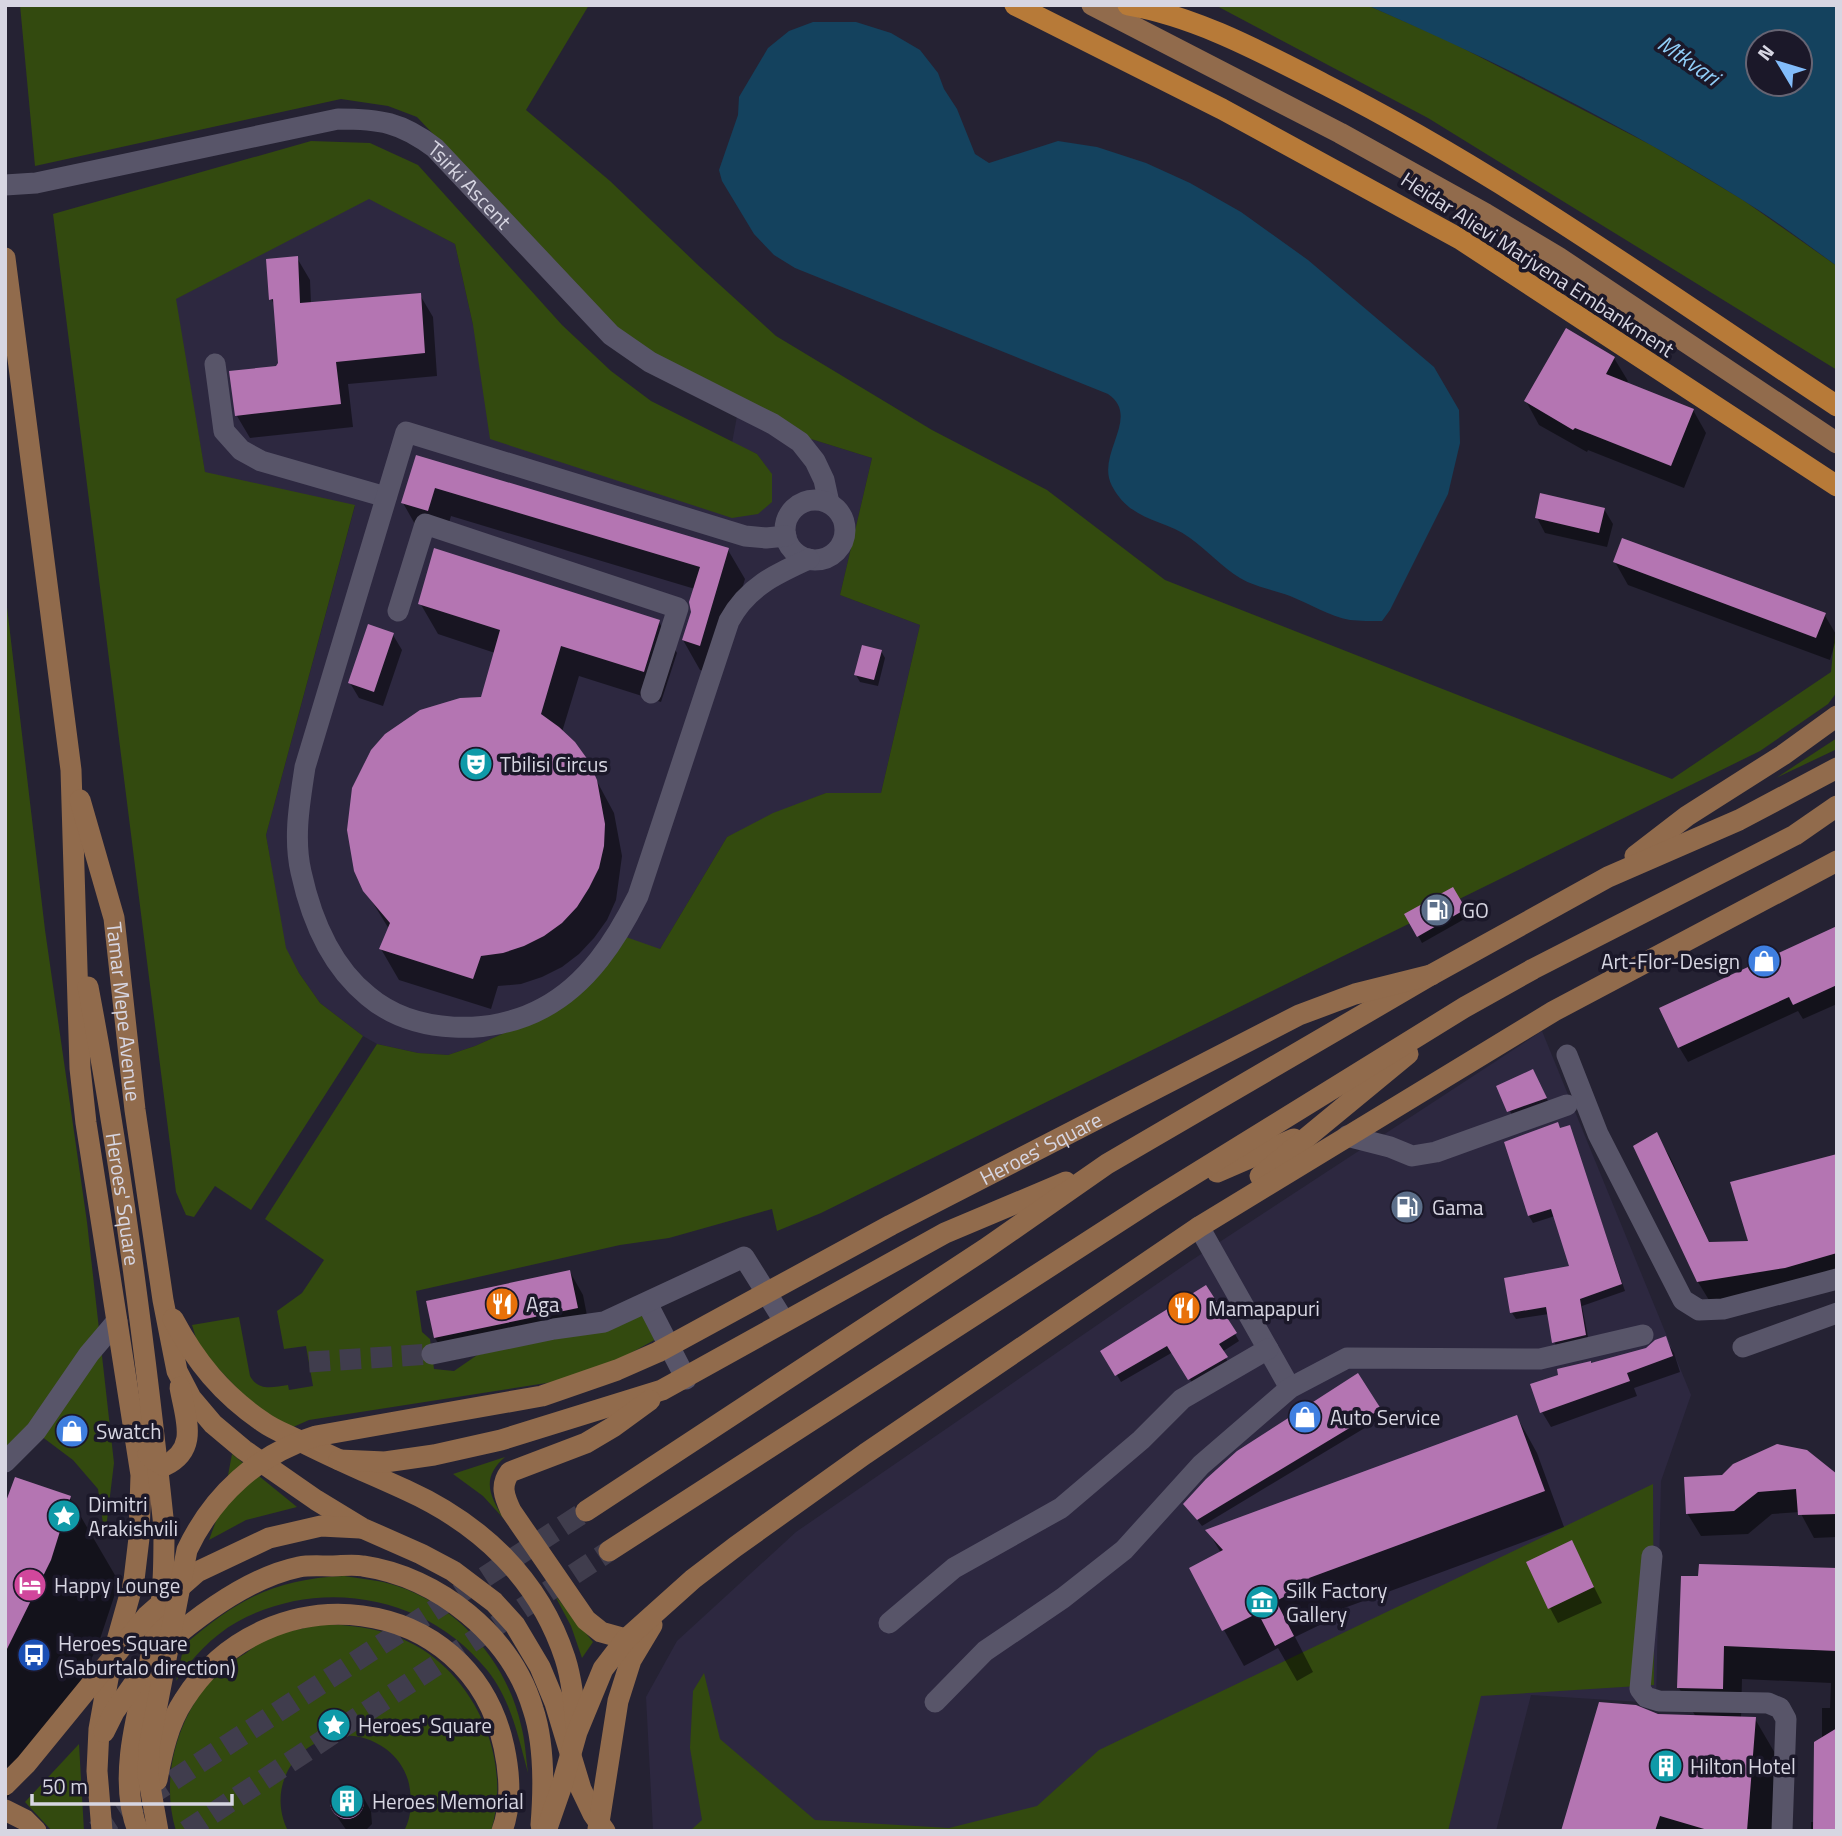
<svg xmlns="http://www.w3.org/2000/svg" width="1842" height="1836" font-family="'Titillium Web',sans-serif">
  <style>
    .built { fill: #2d2840 }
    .green { fill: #334a0f }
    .water { fill: #14425e; fill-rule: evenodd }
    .shadow { fill: #0007 }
    .building { fill: #b475b2 }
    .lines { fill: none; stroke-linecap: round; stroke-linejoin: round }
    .minor-tunnel { stroke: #403d4d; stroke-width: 21; stroke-dasharray: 21 10; stroke-linecap: butt }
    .major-tunnel { stroke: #403d4d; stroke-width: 21; stroke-dasharray: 21 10; stroke-linecap: butt }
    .minor { stroke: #585569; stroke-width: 21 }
    .major { stroke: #916b4c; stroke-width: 21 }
    .highway { stroke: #b77a38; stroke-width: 21 }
    .labels { text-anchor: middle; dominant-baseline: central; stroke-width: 7; stroke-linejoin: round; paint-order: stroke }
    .street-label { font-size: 21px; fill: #d7d6e2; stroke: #1b1829 }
    .poi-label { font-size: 21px; fill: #d7d6e2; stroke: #1b1829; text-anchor: start }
    .water-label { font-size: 23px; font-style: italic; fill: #91cef8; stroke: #1b1829 }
  </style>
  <rect width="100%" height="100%" fill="#252233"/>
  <path class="built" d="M369 198 455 244 473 325 772 501 771 474 757 454 732 443 737 416 872 458 840 595 920 625 881 793H826L727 837 660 949 547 1014 475 1046 448 1055 418 1053 377 1044 363 1036 320 1003 299 973 285 948 266 835 355 506 205 473 175 299Z
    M1542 1031 1691 1395 1661 1481 1656 1703 1531 1695 1496 1831H653L646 1697 677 1641 796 1532 1189 1262Z"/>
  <path class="green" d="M20 5H589L526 110 610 181 699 266 776 336 932 430 1047 490 1165 580 1672 779 1831 672 1837 613V692L1828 704 1760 751 821 1213 777 1231 772 1209 669 1238 620 1245 416 1291 422 1332 430 1339 434 1369 454 1371 486 1349 645 1308 658 1338 611 1364 559 1381 309 1420 284 1431 265 1418 199 1348 192 1325 239 1317 250 1376C259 1392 273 1387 288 1385L289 1390 313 1386 306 1346 284 1349 277 1311 302 1293 324 1260 265 1219 377 1044 418 1053 448 1055 475 1046 547 1014 626 937 660 949 727 837 773 813 826 793H881L920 625 840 595 872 458 737 416 619 331 417 117 388 106 341 99 35 166Z
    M1215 5H1367L1447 40 1653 146 1743 200 1837 266V370L1428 118Z
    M311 141 370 143 418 165 562 325 611 371 651 401 757 454 772 474V502L758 514 732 518 490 439 473 325 455 244 369 199 176 299 205 472 355 505 266 835 286 948 299 973 320 1003 363 1036 251 1210 215 1186 194 1217 186 1215 176 1192 53 214Z
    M5 590 45 930 87 1222 114 1463 105 1537 98 1489 73 1460 37 1433 5 1446Z
    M1837 738V749L1776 778Z
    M232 1454 297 1507 246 1520 209 1540 223 1502Z
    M505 1457C481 1478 489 1495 504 1519L483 1496 453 1474Z
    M1653 1484 1654 1685 1481 1696 1448 1831H690L702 1820 690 1748 693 1691 704 1673 720 1739 815 1820 949 1828 1037 1806 1099 1750Z
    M344 1576C362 1579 380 1580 397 1586 458 1606 507 1662 521 1725 525 1740 526 1757 528 1773 518 1736 511 1700 487 1670 427 1595 320 1576 237 1622 212 1636 192 1658 176 1681L184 1645C237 1600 273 1579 344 1576Z
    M554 1594 593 1642 582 1658 571 1626Z
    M321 1624C348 1625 374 1627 400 1638 472 1667 514 1757 491 1831H404C412 1816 412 1800 409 1784 406 1770 397 1757 386 1749 329 1708 257 1768 288 1831H176C159 1775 179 1712 219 1671 227 1664 237 1659 246 1653 253 1648 260 1641 268 1638 285 1631 304 1629 321 1624Z
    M79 1744 84 1831H52L25 1802Z"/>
  <path class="water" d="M1367 5H1833L1837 8V266C1805 243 1774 219 1741 199 1623 124 1495 61 1367 5ZM1758 42H1800V84H1758Z
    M813 22H856L891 33 920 50 938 73 944 89 957 109 975 154 989 163 1058 141 1097 147 1146 163 1190 183 1241 212 1308 260 1434 367 1459 410 1460 443 1448 494 1390 610 1382 621C1371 621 1360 621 1350 620 1329 616 1310 604 1290 596 1274 590 1255 587 1240 578 1222 567 1208 551 1190 538 1163 518 1131 522 1112 486 1095 454 1142 417 1108 394L795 268 774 255 754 234 722 181 719 170 738 115 739 97 768 48 789 31Z"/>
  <path class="shadow" d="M297 258 310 280 311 304 420 295 433 317 437 376 348 384 353 427 250 438 237 416 280 364 276 307 271 299Z
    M1614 358 1628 381 1626 384 1693 410 1706 433 1684 488 1588 450 1587 452 1539 425 1526 401Z
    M417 457 728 550 745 579 716 674 700 670 683 640 692 612 695 589 451 516 444 540 420 533 403 503Z
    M1604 509 1613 524 1607 547 1545 533 1537 518Z
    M1615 562 1824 614 1837 636 1830 660 1628 585Z
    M420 603 659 622 677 653 661 702 579 676 562 732 586 761 614 813 622 856 616 900 607 920 594 938 579 954 562 967 542 977 521 984 498 986 491 1009 399 980 381 949 389 929 365 890 421 711 460 699H483L495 653 438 634Z
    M393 635 402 650 383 706 359 698 350 683Z
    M881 651 885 658 878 686 860 682 856 675Z
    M1453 889 1468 917 1422 943 1407 915Z
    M1837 928V1004L1803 1019 1798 1011 1688 1062 1679 1047Z
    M1541 1086 1554 1114 1518 1127 1498 1087Z
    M1569 1127 1625 1291 1582 1306 1589 1342 1558 1349 1554 1342 1549 1314 1516 1319 1512 1313 1572 1267 1555 1216 1533 1223 1529 1216 1506 1143Z
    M1656 1134 1670 1157 1710 1244 1750 1242 1837 1156V1280L1712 1305 1698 1282Z
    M570 1272 583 1295 590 1331 449 1361 435 1338Z
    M1235 1334 1239 1341 1222 1352 1230 1365 1194 1386 1173 1352 1121 1382 1103 1351Z
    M1665 1338 1674 1353 1680 1372 1634 1388 1637 1396 1551 1427 1542 1412 1591 1365 1647 1349Z
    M1358 1375 1383 1417 1202 1526 1185 1504Z
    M1517 1417 1537 1453 1564 1527 1328 1614 1330 1620 1295 1637 1313 1672 1297 1681 1278 1648 1244 1666 1224 1630 1221 1553 1208 1531Z
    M1723 1476H1837V1537L1814 1538 1800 1512 1772 1514 1748 1534 1701 1536 1687 1513Z
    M70 1498 119 1582 98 1645 66 1712 42 1753 5 1801V1509Z
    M1572 1543 1602 1603 1558 1623 1550 1608Z
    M1837 1570V1831H1811V1822H1815L1822 1739V1708H1830L1831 1683 1742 1679 1741 1718 1755 1719 1793 1784 1789 1831H1563L1658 1716 1696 1717 1679 1688 1683 1577Z
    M353 1786 362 1795 371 1811 372 1824 365 1831H347L331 1808V1795L340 1787Z"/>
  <path class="building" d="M298 256 300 303 421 293 425 353 336 362 341 404 235 416 229 371 276 366 278 363 273 299 269 300 266 259Z
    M1566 328 1615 357 1606 374 1694 409 1671 466 1575 428 1573 430 1524 401Z
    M416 455 729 548 700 646 682 640 691 612 689 602 700 567 435 488 428 511 401 503Z
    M1540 493 1605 508 1599 533 1535 518Z
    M1622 538 1826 613 1816 638 1613 562Z
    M434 548 660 620 644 672 561 646 541 714 559 727 575 742 588 760 597 780 605 824 604 846 599 868 589 888 577 907 562 923 544 936 524 946 503 953 481 956 473 979 379 949 390 923 363 891 354 871 347 830 352 788 371 750 385 734 420 710 460 698 481 697 500 630 418 604Z
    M368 624 394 633 374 692 348 683Z
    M862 645 882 650 874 680 854 675Z
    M1453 887 1466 909 1417 937 1404 914Z
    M1837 926V985L1793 1005 1789 997 1678 1048 1659 1008Z
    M1533 1069 1547 1098 1507 1112 1496 1086Z
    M1558 1122 1560 1128 1570 1125 1622 1284 1580 1299 1586 1335 1552 1343 1546 1307 1510 1313 1504 1278 1569 1266 1551 1209 1528 1216 1504 1142Z
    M1657 1132 1709 1242 1748 1241 1730 1182 1837 1154V1253L1785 1268 1697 1282 1633 1146Z
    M570 1270 578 1308 434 1338 426 1301Z
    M1206 1285 1237 1333 1219 1344 1228 1357 1188 1380 1167 1346 1115 1376 1100 1351Z
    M1666 1336 1673 1356 1627 1373 1630 1381 1540 1413 1530 1384 1558 1375 1557 1369 1591 1361V1363L1646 1348 1655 1340Z
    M1358 1373 1381 1409 1197 1520 1183 1504 1206 1479 1237 1451Z
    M1517 1415 1545 1491 1309 1578 1311 1583 1276 1601 1294 1636 1275 1646 1258 1613 1222 1631 1189 1568 1223 1550 1205 1530Z
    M1777 1444 1807 1450 1837 1474V1514L1798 1515 1796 1489 1758 1492 1734 1511 1686 1514 1684 1477 1722 1475 1733 1464Z
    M15 1477 71 1496 51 1560 5 1653V1504Z
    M1572 1540 1594 1587 1548 1609 1526 1562Z
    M1699 1564 1837 1568V1651L1724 1646 1723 1689 1677 1688 1681 1576H1698Z
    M1599 1702 1636 1705 1658 1714 1756 1717 1747 1831H1711L1660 1816 1655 1831H1561Z
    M1837 1728V1831H1813L1814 1742Z
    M330 1802a17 17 0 1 1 34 0a17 17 0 1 1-34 0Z"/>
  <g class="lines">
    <path class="minor-tunnel" d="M309 1362 432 1354"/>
    <path class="major-tunnel" d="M95 1831 586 1511
      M186 1831 609 1551"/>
    <g class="minor">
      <path id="s1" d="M5 185 36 183 338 119C380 119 401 122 435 148L611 335 650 362 773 424 800 442 815 461 824 480 829 503"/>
      <path d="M215 364 224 431 241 450 261 461 386 497"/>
      <circle cx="815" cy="530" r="30"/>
      <path d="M786 536 766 538 745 536 406 432 305 767C300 801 293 837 301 872 311 918 331 966 368 996 414 1035 492 1036 543 1008 588 984 616 940 638 896L729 621C747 587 776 574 809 559"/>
      <path d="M398 611 425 524 678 608 651 693"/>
      <path d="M1567 1055 1598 1134 1683 1300 1699 1310 1723 1309 1837 1279"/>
      <path d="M1347 1136 1390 1147 1412 1156 1436 1152 1567 1105"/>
      <path d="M1199 1227 1290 1388"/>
      <path d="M647 1303 686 1379"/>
      <path d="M1743 1347 1837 1313"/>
      <path d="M432 1354 554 1329 604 1322 744 1257 784 1321"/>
      <path d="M5 1462 36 1431 89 1354 117 1321"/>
      <path d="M1652 1556 1640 1689 1646 1697 1659 1701 1768 1703 1780 1708 1786 1719 1782 1831"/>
      <path d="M889 1623 954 1568 1061 1508 1141 1440 1182 1399 1268 1349"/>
      <path d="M935 1702 985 1651 1063 1598 1124 1550 1201 1465 1290 1388 1347 1358 1540 1359 1643 1335"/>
    </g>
    <g class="major">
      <path d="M1092 5 1340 133 1486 214 1558 257 1837 443"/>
      <path d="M5 258 71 770 80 1068 86 1123 141 1475 139 1538 134 1580 111 1662 99 1729 97 1771 102 1831"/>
      <path id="s2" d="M80 800 114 918 135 1110 163 1300 177 1371 191 1398 213 1424 244 1450 316 1500 362 1528 421 1554 453 1571 494 1602 515 1625 540 1667 555 1703 581 1789 593 1814 605 1831"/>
      <path d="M1635 856 1687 816 1783 755 1837 716"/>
      <path id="s3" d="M88 987C122 1165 145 1346 164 1527 164 1561 164 1596 157 1629 145 1690 114 1771 138 1831"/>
      <path d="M1217 1172 1294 1139"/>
      <path d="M1260 1176 1408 1054"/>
      <path d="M173 1319C196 1362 222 1394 263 1422 274 1430 288 1435 300 1441 335 1459 371 1474 406 1490 481 1524 539 1579 565 1658 572 1680 574 1704 576 1726"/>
      <path d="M148 1454 154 1460 164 1466C200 1449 185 1418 180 1387"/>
      <path d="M339 1460 385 1462 434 1455 501 1440 662 1390 945 1233 1066 1182"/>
      <path d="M586 1511 985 1249 1107 1164 1431 975 1608 877 1739 820 1837 768"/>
      <path d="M609 1551 1151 1201 1465 1007 1533 969 1795 835 1837 806"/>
      <path d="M626 1639 601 1632 586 1620 511 1511C504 1496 500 1485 510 1472L586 1443 613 1427 650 1400"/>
      <path d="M166 1644C202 1613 251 1577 299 1567 309 1565 320 1566 331 1566 341 1566 352 1564 363 1566 438 1577 511 1635 533 1709 545 1745 544 1788 541 1825"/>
      <path d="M104 1732 114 1712 145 1668"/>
      <path d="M157 1780C162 1753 168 1724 184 1700 266 1570 470 1590 504 1747 510 1775 512 1804 502 1831"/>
      <path d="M5 1785 26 1764 147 1616 197 1572 269 1538 321 1526 360 1528"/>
      <path d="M5 1810 25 1820 36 1831"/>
      <path d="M598 1829 618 1701 631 1660 652 1625"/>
      <path id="s4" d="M158 1831 148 1775 149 1747 187 1550C213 1495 258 1454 316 1436L542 1396 617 1370 658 1352 891 1225 1299 1015 1355 994 1431 975"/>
      <path d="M546 1831 562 1785 577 1732 603 1669 626 1639 693 1579 735 1547 865 1454 1199 1227 1554 1011 1837 861"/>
    </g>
    <path class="highway" d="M1015 5 1222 109 1460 239 1837 486
      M1128 5C1197 17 1261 52 1324 84 1507 177 1667 294 1837 406"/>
  </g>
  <defs>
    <symbol id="theatre-disc" viewBox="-11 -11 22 22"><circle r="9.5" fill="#0f9aa8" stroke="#1b1829"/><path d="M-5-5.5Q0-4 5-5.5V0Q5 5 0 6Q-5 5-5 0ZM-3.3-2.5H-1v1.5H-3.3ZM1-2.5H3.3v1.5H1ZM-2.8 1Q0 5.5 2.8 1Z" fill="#fff"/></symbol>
    <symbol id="fuel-disc" viewBox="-11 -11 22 22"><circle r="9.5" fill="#5c6f8a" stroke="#1b1829"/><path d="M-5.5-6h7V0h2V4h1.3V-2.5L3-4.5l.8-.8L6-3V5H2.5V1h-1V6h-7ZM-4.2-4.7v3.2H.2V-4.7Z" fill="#fff"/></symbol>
    <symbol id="shop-disc" viewBox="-11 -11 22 22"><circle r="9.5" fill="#3f7fe0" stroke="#1b1829"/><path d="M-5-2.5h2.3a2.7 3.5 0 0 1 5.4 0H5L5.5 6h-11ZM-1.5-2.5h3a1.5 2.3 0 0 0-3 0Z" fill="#fff"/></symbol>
    <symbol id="restaurant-disc" viewBox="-11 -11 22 22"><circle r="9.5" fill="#e8710a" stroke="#1b1829"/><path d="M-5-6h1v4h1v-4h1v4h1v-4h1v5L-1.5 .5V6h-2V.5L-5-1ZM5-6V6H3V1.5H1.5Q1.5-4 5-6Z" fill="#fff"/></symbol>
    <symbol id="sight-disc" viewBox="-11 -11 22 22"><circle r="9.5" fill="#0f9aa8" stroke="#1b1829"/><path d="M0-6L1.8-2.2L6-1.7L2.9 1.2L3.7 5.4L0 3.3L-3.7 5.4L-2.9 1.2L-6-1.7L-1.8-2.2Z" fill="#fff"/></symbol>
    <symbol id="hotel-disc" viewBox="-11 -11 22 22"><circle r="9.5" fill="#d1479c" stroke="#1b1829"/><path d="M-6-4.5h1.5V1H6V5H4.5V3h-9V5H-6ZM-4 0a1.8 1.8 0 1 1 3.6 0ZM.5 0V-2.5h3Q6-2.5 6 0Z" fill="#fff"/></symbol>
    <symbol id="museum-disc" viewBox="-11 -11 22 22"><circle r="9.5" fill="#0f9aa8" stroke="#1b1829"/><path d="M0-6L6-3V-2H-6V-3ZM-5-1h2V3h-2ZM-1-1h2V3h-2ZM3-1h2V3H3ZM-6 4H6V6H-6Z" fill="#fff"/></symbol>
    <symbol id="bus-disc" viewBox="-11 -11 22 22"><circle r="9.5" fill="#1a4fb4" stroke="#1b1829"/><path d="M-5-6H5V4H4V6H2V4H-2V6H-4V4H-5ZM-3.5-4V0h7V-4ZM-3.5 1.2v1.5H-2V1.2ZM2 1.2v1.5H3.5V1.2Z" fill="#fff"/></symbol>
    <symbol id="building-disc" viewBox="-11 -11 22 22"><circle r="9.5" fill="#0f9aa8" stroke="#1b1829"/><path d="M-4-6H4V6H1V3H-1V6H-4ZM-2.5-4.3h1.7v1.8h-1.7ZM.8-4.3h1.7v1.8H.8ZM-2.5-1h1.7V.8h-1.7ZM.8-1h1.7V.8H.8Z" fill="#fff"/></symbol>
  </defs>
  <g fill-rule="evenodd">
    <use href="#theatre-disc" x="457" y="745" width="38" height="38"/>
    <use href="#fuel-disc" x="1418" y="891" width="38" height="38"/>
    <use href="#shop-disc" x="1745" y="942" width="38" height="38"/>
    <use href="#fuel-disc" x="1388" y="1188" width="38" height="38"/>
    <use href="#restaurant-disc" x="483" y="1285" width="38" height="38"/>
    <use href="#restaurant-disc" x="1165" y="1289" width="38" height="38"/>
    <use href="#shop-disc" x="1286" y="1398" width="38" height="38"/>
    <use href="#shop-disc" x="53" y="1412" width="38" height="38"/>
    <use href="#sight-disc" x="45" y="1497" width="38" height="38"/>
    <use href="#hotel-disc" x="11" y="1566" width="38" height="38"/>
    <use href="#museum-disc" x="1243" y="1583" width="38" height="38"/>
    <use href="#bus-disc" x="15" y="1636" width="38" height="38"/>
    <use href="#sight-disc" x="315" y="1706" width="38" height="38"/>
    <use href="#building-disc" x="1647" y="1747" width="38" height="38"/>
    <use href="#building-disc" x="328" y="1782" width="38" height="38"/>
  </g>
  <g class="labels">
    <g class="street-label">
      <text stroke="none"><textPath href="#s1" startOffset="494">Tsirki Ascent</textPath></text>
      <text transform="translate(1538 264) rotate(33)">Heidar Alievi Marjvena Embankment</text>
      <text stroke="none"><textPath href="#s2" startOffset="217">Tamar Mepe Avenue</textPath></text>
      <text stroke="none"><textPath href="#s4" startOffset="1250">Heroes' Square</textPath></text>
      <text stroke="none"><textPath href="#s3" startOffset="215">Heroes' Square</textPath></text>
    </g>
    <g class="poi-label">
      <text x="500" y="764">Tbilisi Circus</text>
      <text x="1462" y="910">GO</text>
      <text x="1740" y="961" text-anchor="end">Art-Flor-Design</text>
      <text x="1432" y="1207">Gama</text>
      <text x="526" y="1304">Aga</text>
      <text x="1208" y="1308">Mamapapuri</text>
      <text x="1330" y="1417">Auto Service</text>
      <text x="96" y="1431">Swatch</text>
      <text x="88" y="1504">Dimitri<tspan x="88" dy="24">Arakishvili</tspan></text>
      <text x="54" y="1585">Happy Lounge</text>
      <text x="1286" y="1590">Silk Factory<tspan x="1286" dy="24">Gallery</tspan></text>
      <text x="58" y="1643">Heroes Square<tspan x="58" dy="24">(Saburtalo direction)</tspan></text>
      <text x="358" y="1725">Heroes' Square</text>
      <text x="1690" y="1766">Hilton Hotel</text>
      <text x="372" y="1801">Heroes Memorial</text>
    </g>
    <g class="water-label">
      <text transform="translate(1689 60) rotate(35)">Mtkvari</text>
    </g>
  </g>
  <rect width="1842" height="1836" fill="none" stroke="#d7d6e2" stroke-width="14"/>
  <g transform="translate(1779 63) rotate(308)"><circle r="33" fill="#1b1829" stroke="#666473" stroke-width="2"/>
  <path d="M0-5L12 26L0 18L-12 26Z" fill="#82bcfa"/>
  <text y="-10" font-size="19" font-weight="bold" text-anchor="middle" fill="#d7d6e2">N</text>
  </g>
  <path d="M32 1794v10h200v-10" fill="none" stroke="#d7d6e2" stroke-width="3.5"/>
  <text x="42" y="1794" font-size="21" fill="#d7d6e2" stroke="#1b1829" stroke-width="5" paint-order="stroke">50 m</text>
</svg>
